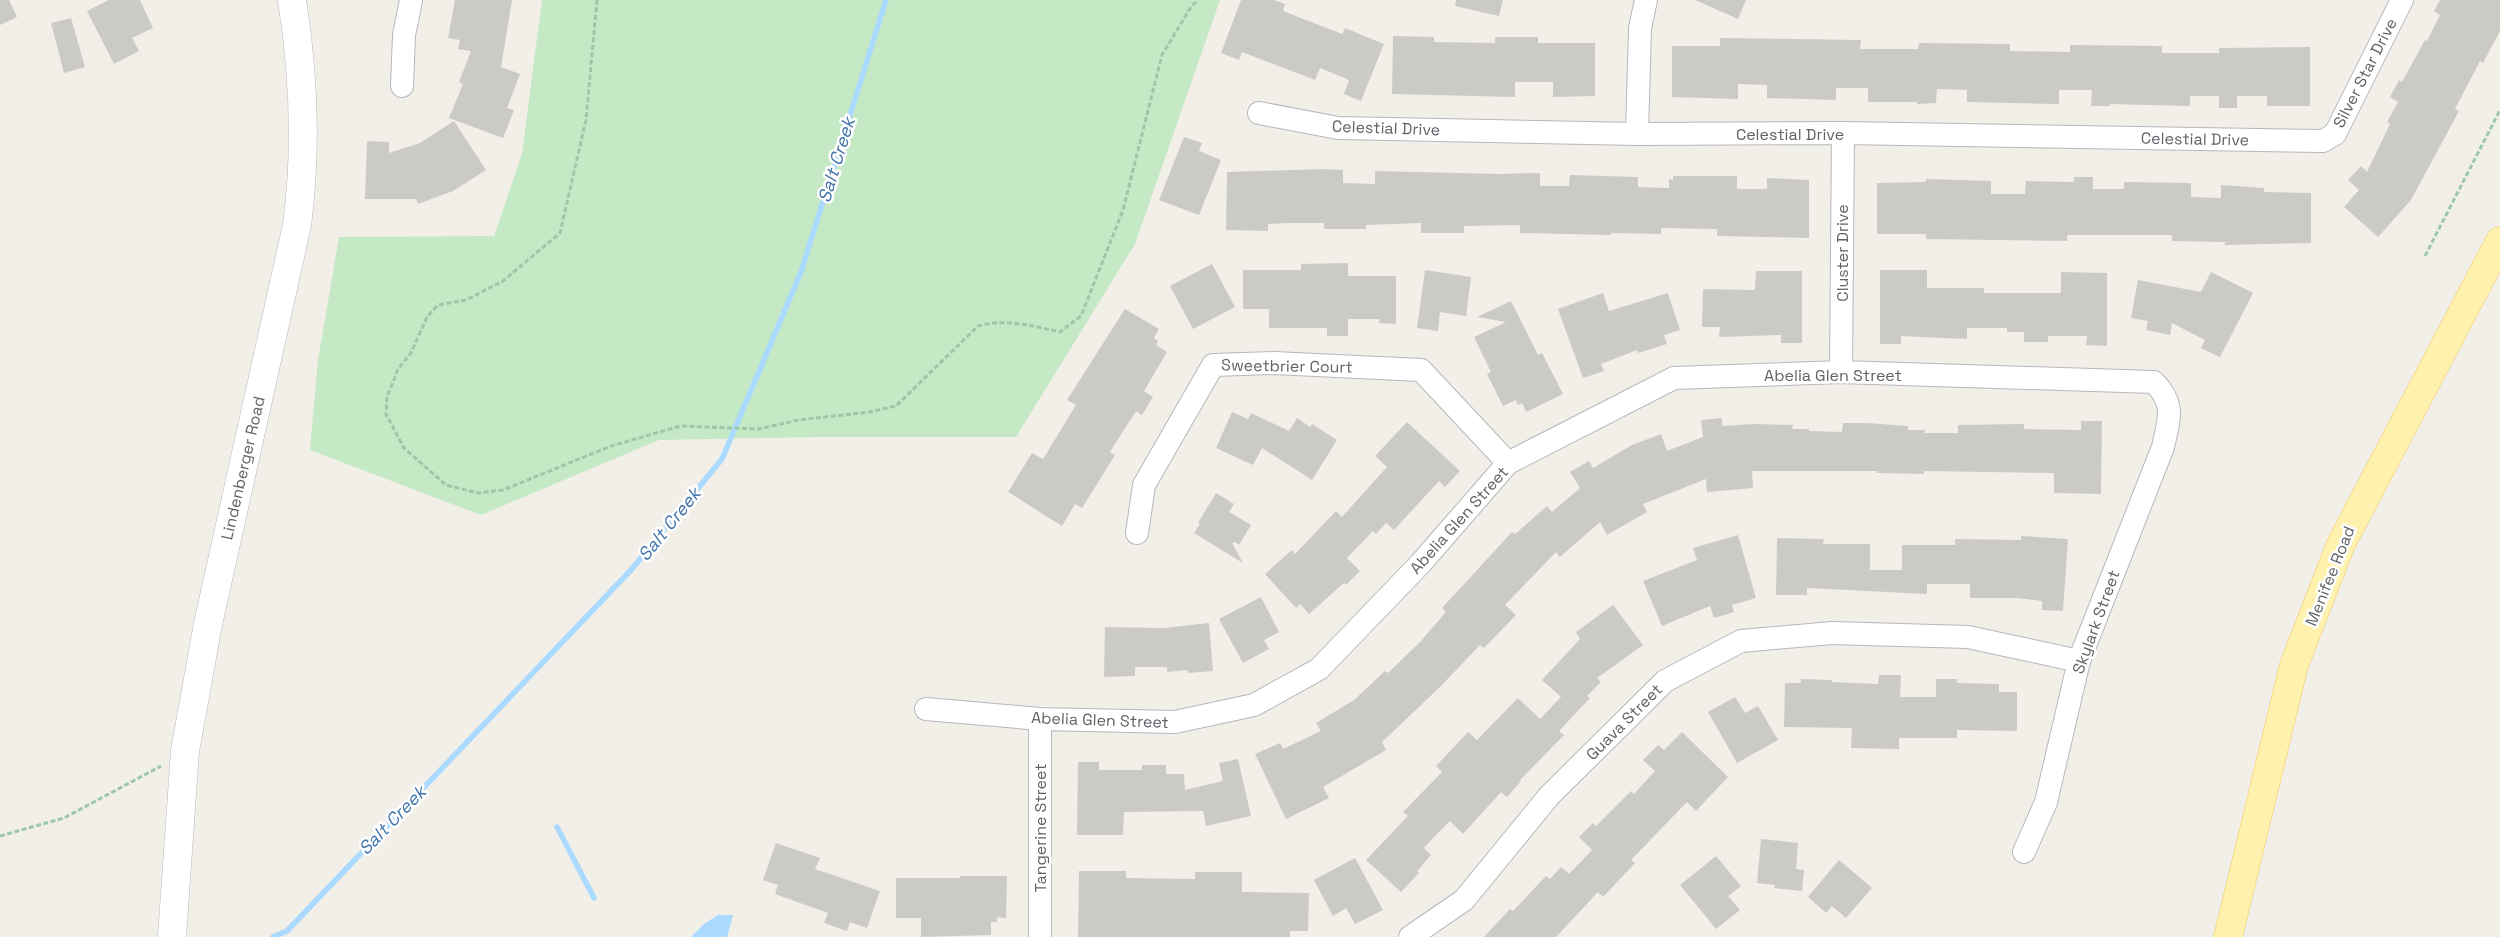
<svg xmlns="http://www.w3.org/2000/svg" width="2500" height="937" font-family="'Space Grotesk',sans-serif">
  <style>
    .grass { fill: #c5e8c5 }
    .water { fill: #aadaff }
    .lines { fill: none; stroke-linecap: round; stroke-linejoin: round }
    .stream { stroke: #aadaff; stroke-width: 5.5 }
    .building { fill: #cccac5 }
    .street-casing { stroke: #b5b8bc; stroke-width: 24 }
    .secondary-casing { stroke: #b6babf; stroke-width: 29 }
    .primary-casing { stroke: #f2c960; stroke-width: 29 }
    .path { stroke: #9cc7a9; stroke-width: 3; stroke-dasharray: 5 2.5; stroke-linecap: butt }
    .street { stroke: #fff; stroke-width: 22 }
    .secondary { stroke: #fff; stroke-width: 28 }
    .primary { stroke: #fff2af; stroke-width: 28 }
    .labels { text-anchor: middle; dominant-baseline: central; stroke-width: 5; stroke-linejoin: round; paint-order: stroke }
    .street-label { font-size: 16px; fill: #5f6368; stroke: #fff }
    .water-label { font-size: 18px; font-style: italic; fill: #4174aa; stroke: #fff }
  </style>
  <rect width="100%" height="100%" fill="#f1efe8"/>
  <path class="grass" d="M542 0H1220L1135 244 1016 437H819L659 440 481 515 310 450 318 360 339 237 494 236 522 154Z"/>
  <path class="water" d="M718 915H733L727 937H691L704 924Z"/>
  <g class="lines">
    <path class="stream" d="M557 827 594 898
      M273 937 287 931 631 570 722 459 801 272 886 0"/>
  </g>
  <path class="building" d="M0 0H9L17 17 0 25Z
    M109 0H140L153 28 132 38 139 51 114 64 87 11Z
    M455 0H512L501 67 520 74 507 108 514 110 503 138 449 118 463 84 459 82 471 51 458 49 460 40 448 38Z
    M1241 0H1274L1285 4 1283 11 1342 34 1345 28 1384 44 1361 101 1344 94 1349 80 1320 68 1315 80 1242 52 1239 60 1221 53Z
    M1456 0H1503L1499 16 1455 6Z
    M1695 0H1746L1738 19Z
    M2440 0H2500V31L2483 63 2480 61 2455 109 2459 111 2411 200 2378 237 2344 207 2359 190 2348 180 2361 166 2367 172 2390 124 2387 122 2398 102 2390 97 2399 80 2402 82 2425 40 2427 41 2440 15 2434 11Z
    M71 18 85 67 64 73 51 23Z
    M1393 36 1434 37V42L1495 43V37H1538V43H1595V96L1553 97V82H1515V97L1392 94Z
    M1720 38 1861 40 1860 49H1918L1919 43 2010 44V51L2070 52V45L2162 46V53H2219V48L2310 47V106H2267V96H2237V108H2219V96H2190V106L2110 104V106H2091L2092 90H2059V104L1967 102V90L1937 89 1936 103 1917 104V102H1868V88H1836V100L1767 98V85L1738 84V99L1672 97V46H1720Z
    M454 121 486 170 453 191 418 204 416 199H365L367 141 389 142V153L420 143Z
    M1184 137 1202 143 1199 151 1221 160 1199 215 1159 200Z
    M1325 169 1343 170V183L1375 184V171L1499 174 1537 173 1540 174V186H1569L1570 175 1638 177V187L1669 188V179L1673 180V176H1737V189H1767V178L1809 180V238L1717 236V229L1661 228V234L1611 233V235L1520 233V225L1464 226V233H1421V223L1366 225V229H1324V223H1286L1268 224V231L1226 230 1227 172Z
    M2074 177H2093V189H2124V182L2191 183V197L2221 198V185L2264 188V192L2311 193V243L2224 245 2226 242 2172 241V235H2067V241L1926 239V234H1877V183L1926 182V179L1991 181V194H2025L2026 181 2074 182Z
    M1348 263V276H1396V324L1379 323V319H1348V336H1327V328H1269V309H1243V270H1301V264Z
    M1212 264 1235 307 1193 329 1170 286Z
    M1425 270 1471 277 1466 316 1440 312 1438 331 1417 328Z
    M1880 270H1927V288H1984V293H2061V272L2107 273V346L2086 345 2087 336H2048V342H2024V332H2007V328H1967V339L1901 336V344H1880Z
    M1756 271H1802V343H1781V335L1719 337 1720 327H1702L1703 289 1755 290Z
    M2211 272 2253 293 2220 357 2201 348 2205 340 2172 323 2170 335 2146 330 2148 321 2131 318 2138 280 2201 292Z
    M1603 293 1609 311 1668 293 1680 330 1664 335 1667 344 1638 353 1637 350 1601 364 1604 371 1583 378 1558 309Z
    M1511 301 1538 355 1542 353 1563 394 1526 412 1522 403 1518 405 1516 400 1503 406 1487 374 1491 372 1474 337 1506 322 1477 317Z
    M1125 309 1159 329 1154 338 1158 341 1156 345 1167 352 1144 391 1153 397 1142 415 1136 411 1110 452 1115 455 1082 508 1075 504 1062 526 1008 492 1032 453 1043 459 1076 405 1067 400Z
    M1232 412 1248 419 1251 413 1289 431 1297 418 1310 427 1312 424 1337 440 1312 480 1262 448 1253 465 1216 448Z
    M1722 418V426L1754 424 1793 425 1792 429H1809V431L1842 432 1843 423H1867L1908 426V430H1925L1924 433H1958V425L2024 424V429L2081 430V421H2102L2101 494 2054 493V473L1924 471V474L1877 473V471H1752L1753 488 1707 492 1706 479 1643 504 1647 512 1607 535 1600 522 1560 557 1556 552 1505 605 1516 615 1484 648 1480 645 1441 686 1382 742 1386 750 1323 787 1329 798 1286 819 1255 754 1280 743 1283 749 1321 731 1316 723 1354 700 1385 671 1388 673 1420 642 1446 612 1442 608 1512 532 1515 534 1547 506 1552 512 1580 488 1570 472 1589 461 1593 468 1632 445 1661 434 1667 451 1703 437 1701 420Z
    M1407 422 1460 471 1445 487 1439 481 1394 530 1386 523 1376 534 1373 531 1347 558 1360 571 1346 585 1344 583 1309 614 1300 604 1296 608 1265 574 1292 550 1295 554 1336 511 1342 517 1387 467 1375 456Z
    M1216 493 1234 504 1229 512 1251 525 1239 545 1235 542 1232 543 1243 563 1194 533 1200 524 1198 523Z
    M1738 535 1756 598 1732 605 1734 612 1714 618 1710 606 1662 626 1643 581 1697 560 1693 548Z
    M2021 536 2068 539 2063 611 2042 610V601L2017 598H1970V584H1927V594L1807 588V595H1776L1777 538 1824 539 1823 544H1870V570H1902V545H1955V539L2021 540Z
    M1261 597 1279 632 1264 640 1269 649 1243 663 1219 619Z
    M1613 605 1643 645 1597 678 1601 682 1587 696 1590 698 1559 731 1564 735 1520 780 1521 781 1507 797 1501 792 1463 834 1450 821 1435 836 1424 848 1431 855 1417 871 1419 873 1401 892 1366 860 1408 816 1403 812 1442 772 1436 766 1468 732 1477 740 1518 698 1540 719 1561 697 1542 680 1580 639 1576 632Z
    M1209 623 1213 671 1188 673 1187 670 1167 672V667H1135V676L1104 677 1105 627 1163 628Z
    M1879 675H1901L1900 697H1936V679H1957V683L1999 684V692H2017V731L1957 730V738H1899V749L1851 748 1852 728 1784 727 1785 683H1801V679L1832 680V682L1878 684Z
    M1735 697 1745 713 1758 706 1778 740 1737 763 1708 712Z
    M1682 732 1728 777 1696 811 1687 802 1631 860 1635 863 1603 897 1598 892 1556 937H1484L1510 909 1513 911 1546 876 1550 879 1561 867 1569 874 1592 850 1579 837 1593 823 1596 826 1631 791 1634 794 1655 771 1643 760 1658 745 1664 750Z
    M1238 759 1251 816 1206 826 1203 811 1124 812 1123 835H1077L1078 762H1099V770H1142V765H1166V774H1184L1185 790 1223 781 1219 763Z
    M1761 839 1798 843 1796 869 1804 870 1802 891 1774 888 1775 885 1757 883Z
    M776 843 820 858 815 869 880 891 867 928 850 922 847 931 824 923 828 913 775 894 778 885 763 880Z
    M1716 856 1741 886 1728 896 1740 910 1716 929 1680 885Z
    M1355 858 1383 910 1355 924 1346 908 1333 916 1314 880Z
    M1839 860 1872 888 1846 918 1832 906 1826 913 1808 897Z
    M1079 871H1126V878L1195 879V872H1242V892L1309 893 1308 931H1290V937H1078Z
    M960 876H1007L1006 918 997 917V922H991V935L921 937V918H896V878H960Z"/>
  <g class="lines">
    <defs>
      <path id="street" d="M402 86 404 35 411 0
        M1259 113 1338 128 1637 134 1843 133 2323 141 2335 134 2402 0
        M1637 134 1640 28 1646 0
        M1841 372 1843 133
        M1137 533 1144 485 1213 365 1274 363 1421 370 1508 463
        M926 709 1040 719 1175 722 1254 705 1319 669 1421 563 1508 463 1674 378 1841 372 2154 382C2176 405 2169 418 2163 447L2079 661 2046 802 2024 852
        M1040 719V937
        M1410 937 1464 900 1549 796 1665 681 1741 641 1832 633 1968 637 2079 661"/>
      <path id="secondary" d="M172 937 185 751 208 624 297 225C307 149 304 76 292 0"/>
      <path id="primary" d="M2228 937 2294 665 2341 544 2500 241"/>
    </defs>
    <use href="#street" class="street-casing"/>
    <use href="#secondary" class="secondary-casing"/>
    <use href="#primary" class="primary-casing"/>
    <path class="path" d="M597 0 586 120 560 233 503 281 466 300 438 305 427 317 411 353 398 369 387 397 386 414 404 448 446 485 478 493 503 490 611 446 680 426 759 429 798 420 870 412 896 406 978 326C1006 318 1032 326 1060 332L1081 316 1123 210 1162 55 1191 7 1198 0
      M2425 256 2500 110
      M0 836 64 818 161 766"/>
    <use href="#street" class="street"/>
    <use href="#secondary" class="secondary"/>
    <use href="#primary" class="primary"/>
  </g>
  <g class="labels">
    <g class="street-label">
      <text transform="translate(2365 73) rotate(-63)">Silver Star Drive</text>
      <text transform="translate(1386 128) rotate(2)">Celestial Drive</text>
      <text x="1790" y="134">Celestial Drive</text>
      <text transform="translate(2195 139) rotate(1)">Celestial Drive</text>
      <text transform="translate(1842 253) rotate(-90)">Cluster Drive</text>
      <text transform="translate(1287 366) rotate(1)">Sweetbrier Court</text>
      <text x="1833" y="375">Abelia Glen Street</text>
      <text transform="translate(243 468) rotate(-77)">Lindenberger Road</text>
      <text transform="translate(1459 520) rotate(-48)">Abelia Glen Street</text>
      <text transform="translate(2330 576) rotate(-68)">Menifee Road</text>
      <text transform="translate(2096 622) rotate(-70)">Skylark Street</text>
      <text transform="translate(1100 720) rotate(2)">Abelia Glen Street</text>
      <text transform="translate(1624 722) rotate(-45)">Guava Street</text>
      <text transform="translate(1040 828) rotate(-90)">Tangerine Street</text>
    </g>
    <g class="water-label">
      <text transform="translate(836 160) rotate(-73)">Salt Creek</text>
      <text transform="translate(669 524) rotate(-51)">Salt Creek</text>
      <text transform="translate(392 820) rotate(-46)">Salt Creek</text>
    </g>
  </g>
</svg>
